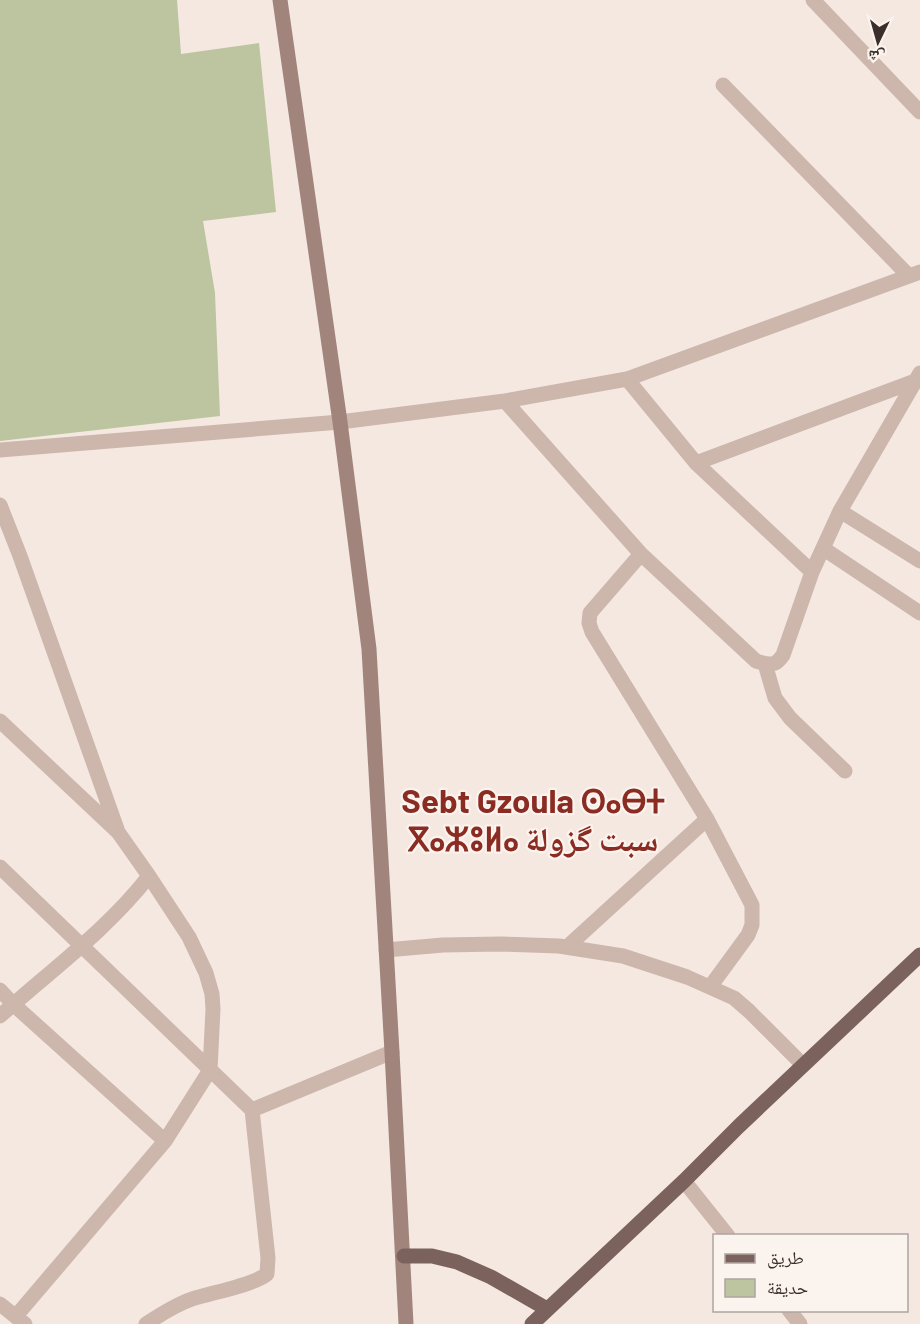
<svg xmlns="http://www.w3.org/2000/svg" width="920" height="1324" font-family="Barlow,'Noto Naskh Arabic','Noto Sans Tifinagh',sans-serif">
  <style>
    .green { fill: #bdc4a0 }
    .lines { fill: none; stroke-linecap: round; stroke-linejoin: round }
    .minor { stroke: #cdb6ac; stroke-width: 15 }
    .tertiary { stroke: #cdb6ac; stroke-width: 15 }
    .secondary { stroke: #a1857d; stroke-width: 15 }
    .primary { stroke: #7c625c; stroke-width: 15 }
    .labels { text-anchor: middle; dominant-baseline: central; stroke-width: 4.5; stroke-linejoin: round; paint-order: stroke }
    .town-label { font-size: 33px; font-weight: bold; fill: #8b2c23; stroke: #fbf3ee }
  </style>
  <rect width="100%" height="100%" fill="#f4e8e1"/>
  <path class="green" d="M0 0H177L181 54 259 43 276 212 203 221 215 293 220 416 0 441Z"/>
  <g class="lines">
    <path class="minor" d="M813 0 920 112
      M723 85 909 276
      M627 379 696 463 812 572
      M505 401 641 554 756 661C770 665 775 667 783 655L812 572 840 511 920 373
      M0 450 340 422 505 401 627 379 920 272
      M696 463 915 381 917 382
      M0 505 20 556 117 829
      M840 511 920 561
      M824 549 920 613
      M641 554 590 613 589 623 592 632 707 819 752 905V925L748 935 710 987
      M765 664 775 698 790 718 845 771
      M0 721 118 832 149 876 189 937 206 973 212 994 213 1009 210 1070 165 1141 16 1316
      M0 867 252 1110
      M567 947 707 819
      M386 950 443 945 501 944 559 946 623 956 687 977 734 998 749 1011 803 1065
      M0 990 13 1004 165 1141
      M0 1016C50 971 107 930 149 876
      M0 1304 25 1324
      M146 1324C161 1314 175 1305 192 1299 210 1293 254 1285 267 1274L268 1258 252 1110 392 1052"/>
    <path class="tertiary" d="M684 1181 728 1236
      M789 1310 800 1324"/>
    <path class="secondary" d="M280 0 340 422 369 649 392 1052 406 1324"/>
    <path class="primary" d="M404 1256H432L457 1262 491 1277 547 1309
      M532 1324 684 1181 739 1126 920 955"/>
  </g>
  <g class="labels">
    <g class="town-label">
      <text x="533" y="800">Sebt Gzoula ⵙⴰⴱⵜ<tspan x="533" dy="38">ⴳⴰⵣⵓⵍⴰ سبت گزولة</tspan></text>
    </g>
  </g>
  <rect x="713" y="1234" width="195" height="78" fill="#fbf3ee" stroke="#aea4a0" stroke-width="1.5"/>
  <rect x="725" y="1254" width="30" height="9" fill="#7c625c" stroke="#aea4a0" stroke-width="1.5"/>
  <text x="767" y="1264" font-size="18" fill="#3b2e2b">طريق</text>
  <rect x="725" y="1279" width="30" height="18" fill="#bdc4a0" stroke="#aea4a0" stroke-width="1.5"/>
  <text x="767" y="1294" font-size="18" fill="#3b2e2b">حديقة</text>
  <g transform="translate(878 42) rotate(185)" stroke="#fbf3ee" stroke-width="4.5" paint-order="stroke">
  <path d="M0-4.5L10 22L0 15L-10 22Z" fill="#3b2e2b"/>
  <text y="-9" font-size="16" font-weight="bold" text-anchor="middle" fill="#3b2e2b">ش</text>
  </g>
</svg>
